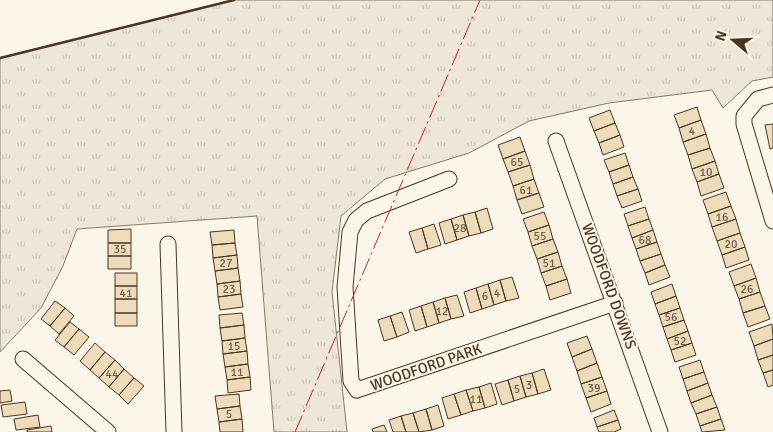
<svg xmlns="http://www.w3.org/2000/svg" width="773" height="432" font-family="Signika,sans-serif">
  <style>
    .park { fill: url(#park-tufts); stroke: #887966 }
    .building { fill: #ecdcbc; stroke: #4a3520 }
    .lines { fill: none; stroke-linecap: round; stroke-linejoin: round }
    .minor-casing { stroke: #4a3520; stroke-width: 17 }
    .minor { stroke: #fbf6e9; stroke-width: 15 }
    .wall { stroke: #4a3520; stroke-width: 2.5 }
    .power { stroke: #c62828; stroke-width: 1; stroke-dasharray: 18 4 2.5 4; stroke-linecap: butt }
    .labels { text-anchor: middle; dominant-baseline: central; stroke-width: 4; stroke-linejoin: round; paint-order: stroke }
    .number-label { font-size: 12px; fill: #725f47 }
    .street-label { font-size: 15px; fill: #4a3520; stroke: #fbf6e9 }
  </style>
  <defs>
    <pattern id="park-tufts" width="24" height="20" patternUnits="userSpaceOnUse" patternTransform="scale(1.25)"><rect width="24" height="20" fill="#ede6d9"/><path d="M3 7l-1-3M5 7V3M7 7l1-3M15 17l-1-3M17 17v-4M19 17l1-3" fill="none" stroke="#cdc6ba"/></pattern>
  </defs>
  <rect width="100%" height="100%" fill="#fbf6e9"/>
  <path class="park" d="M234 0H773V77L752 81 723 108 712 90 609 103 529 121 469 153 385 179 341 216 332 292 347 432H274L257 216 77 229 63 266 41 308 0 352V58Z"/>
  <path class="building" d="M697 107 701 120 679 128 674 115Z
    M610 110 615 123 594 131 589 118Z
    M701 120 706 134 683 142 679 128Z
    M615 123 620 135 599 143 594 131Z
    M773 124V148L770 149 765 125Z
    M706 134 710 148 688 155 683 142Z
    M620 135 624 147 603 155 599 143Z
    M520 137 525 151 503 159 498 145Z
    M710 148 715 161 692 169 688 155Z
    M525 151 530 165 508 172 503 159Z
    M625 153 629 165 609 172 604 160Z
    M715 161 719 174 697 182 692 169Z
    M530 165 534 179 513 186 508 172Z
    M629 165 633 177 613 184 609 172Z
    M719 174 724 188 701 196 697 182Z
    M633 177 638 189 617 196 613 184Z
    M534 179 539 193 517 200 513 186Z
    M638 189 642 201 622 208 617 196Z
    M726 192 731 206 708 214 703 200Z
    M539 193 544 207 522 214 517 200Z
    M731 206 736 219 712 227 708 214Z
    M645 207 649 219 628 226 624 214Z
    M487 208 493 229 481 233 475 212Z
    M475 212 481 233 469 236 463 215Z
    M544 212 549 225 528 232 523 219Z
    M463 215 469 236 457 240 451 219Z
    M451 219 457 240 445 244 439 223Z
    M649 219 653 230 632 238 628 226Z
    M736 219 740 233 717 241 712 227Z
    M434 224 441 245 428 249 422 228Z
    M549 225 553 239 532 246 528 232Z
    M422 228 428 249 416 253 409 232Z
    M131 229V243H108V230Z
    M234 230 235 243 212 245 210 232Z
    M653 230 657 242 636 249 632 238Z
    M740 233 745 247 722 255 717 241Z
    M553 239 558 252 537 259 532 246Z
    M657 242 661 254 640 261 636 249Z
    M108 243H131V256H108Z
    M235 243 237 255 213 258 212 245Z
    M745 247 749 260 726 268 722 255Z
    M558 252 562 266 541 273 537 259Z
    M661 254 665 265 645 273 640 261Z
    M237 255 238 268 215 271 213 258Z
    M108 256H131V269H108Z
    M751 264 756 278 734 286 729 272Z
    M665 265 670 277 649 285 645 273Z
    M562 266 567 279 546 286 541 273Z
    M238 268 240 281 217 284 215 271Z
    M115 273H137V286H115Z
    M512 277 519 298 506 301 500 280Z
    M756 278 760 292 739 299 734 286Z
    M567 279 571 293 550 300 546 286Z
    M500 280 506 301 494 305 488 284Z
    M240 281 241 294 218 297 217 284Z
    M488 284 494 305 482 309 476 288Z
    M672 284 676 296 655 304 651 292Z
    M115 286H137V299H115Z
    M476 288 482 309 470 313 464 292Z
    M760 292 765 306 743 313 739 299Z
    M241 294 243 307 220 310 218 297Z
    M457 295 464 316 451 319 445 298Z
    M676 296 680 308 659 315 655 304Z
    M445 298 451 319 439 323 433 302Z
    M115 299H137V313H115Z
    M55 301 65 308 50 326 41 319Z
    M433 302 439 323 427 327 421 306Z
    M421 306 427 327 415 331 409 310Z
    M765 306 770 319 748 327 743 313Z
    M65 308 74 316 59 334 50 326Z
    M680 308 684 320 663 327 659 315Z
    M402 312 409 332 397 337 390 316Z
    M115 313H137V326H115Z
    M242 313 244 325 220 328 219 315Z
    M390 316 397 337 384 341 378 320Z
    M684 320 688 331 667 339 663 327Z
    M70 322 79 329 64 347 55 340Z
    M772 324 773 339 754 346 749 332Z
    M244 325 245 338 222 341 220 328Z
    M79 329 89 337 74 355 64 347Z
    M688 331 692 343 671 350 667 339Z
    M587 336 592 349 572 357 567 343Z
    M245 338 247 351 223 354 222 341Z
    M773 339V355L758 360 754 346Z
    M95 343 105 352 90 370 80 361Z
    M692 343 696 355 675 362 671 350Z
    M592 349 597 363 577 371 572 357Z
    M247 351 248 364 225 367 223 354Z
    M105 352 115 360 99 378 90 370Z
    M773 355V370L763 373 758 360Z
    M115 360 124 369 109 387 99 378Z
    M700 360 704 372 683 379 679 367Z
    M597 363 602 377 581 384 577 371Z
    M248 364 250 377 227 380 225 367Z
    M124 369 134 378 119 395 109 387Z
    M544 369 551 390 538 394 532 373Z
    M773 370V385L768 387 763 373Z
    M704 372 708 383 687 391 683 379Z
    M532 373 538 394 526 397 520 376Z
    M520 376 526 397 514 401 508 380Z
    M250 377 251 390 228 393 227 380Z
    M602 377 607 391 586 398 581 384Z
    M134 378 144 386 128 404 119 395Z
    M508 380 514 401 502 405 495 384Z
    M491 383 497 404 485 408 479 387Z
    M708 383 712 395 691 403 687 391Z
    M479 387 485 408 473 411 466 390Z
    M10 390 12 401 0 403V391Z
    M466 390 473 411 461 415 454 394Z
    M607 391 611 404 591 412 586 398Z
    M239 394 240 406 217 409 215 396Z
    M454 394 461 415 448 419 442 398Z
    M712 395 717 407 696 414 691 403Z
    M25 402 27 414 3 417 1 405Z
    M438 405 444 426 432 430 426 409Z
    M240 406 242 419 219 422 217 409Z
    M717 407 721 419 700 426 696 414Z
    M426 409 432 430 419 432 413 413Z
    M614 410 618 420 597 427 594 418Z
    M413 413 419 432H406L401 416Z
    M38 415 40 427 16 430 14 419Z
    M401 416 406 432H393L389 420Z
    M242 419 243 432H220L219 422Z
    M721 419 725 430 702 432 700 426Z
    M618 420 621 429 614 432H599L597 427Z
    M384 425 387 432H373L372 429Z
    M51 426 52 432H27V430Z"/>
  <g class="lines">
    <defs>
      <path id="minor" d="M773 95 758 99 744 116V124L773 221
        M556 141 660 432
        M449 179 367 211 356 220 350 232 345 287 351 381 357 390 615 303
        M168 244 174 432
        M23 359 108 432"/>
    </defs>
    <use href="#minor" class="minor-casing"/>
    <use href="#minor" class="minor"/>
    <path class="wall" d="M0 58 234 0"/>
    <path class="power" d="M295 432 480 0"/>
  </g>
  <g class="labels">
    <g class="number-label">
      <text x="692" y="131">4</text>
      <text x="517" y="162">65</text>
      <text x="706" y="172">10</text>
      <text x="526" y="190">61</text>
      <text x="722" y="217">16</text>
      <text x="460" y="228">28</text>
      <text x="540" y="236">55</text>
      <text x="645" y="240">68</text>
      <text x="731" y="244">20</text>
      <text x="120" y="249">35</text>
      <text x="226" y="263">27</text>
      <text x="549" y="263">51</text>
      <text x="229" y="289">23</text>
      <text x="747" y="289">26</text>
      <text x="126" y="293">41</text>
      <text x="497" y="293">4</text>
      <text x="485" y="296">6</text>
      <text x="442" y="311">12</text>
      <text x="671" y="317">56</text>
      <text x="680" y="341">52</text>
      <text x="234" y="346">15</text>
      <text x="237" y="372">11</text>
      <text x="112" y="374">44</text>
      <text x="529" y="385">3</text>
      <text x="594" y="388">39</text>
      <text x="517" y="389">5</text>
      <text x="476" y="399">11</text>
      <text x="229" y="414">5</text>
    </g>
    <g class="street-label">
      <text transform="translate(609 286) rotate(70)">WOODFORD DOWNS</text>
      <text transform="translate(426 367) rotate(-19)">WOODFORD PARK</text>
    </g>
  </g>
  <g transform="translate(733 40) rotate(289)" stroke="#fbf6e9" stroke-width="4" paint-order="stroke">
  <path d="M0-4L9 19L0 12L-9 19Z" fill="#4a3520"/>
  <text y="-8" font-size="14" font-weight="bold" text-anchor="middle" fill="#4a3520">N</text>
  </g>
</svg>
